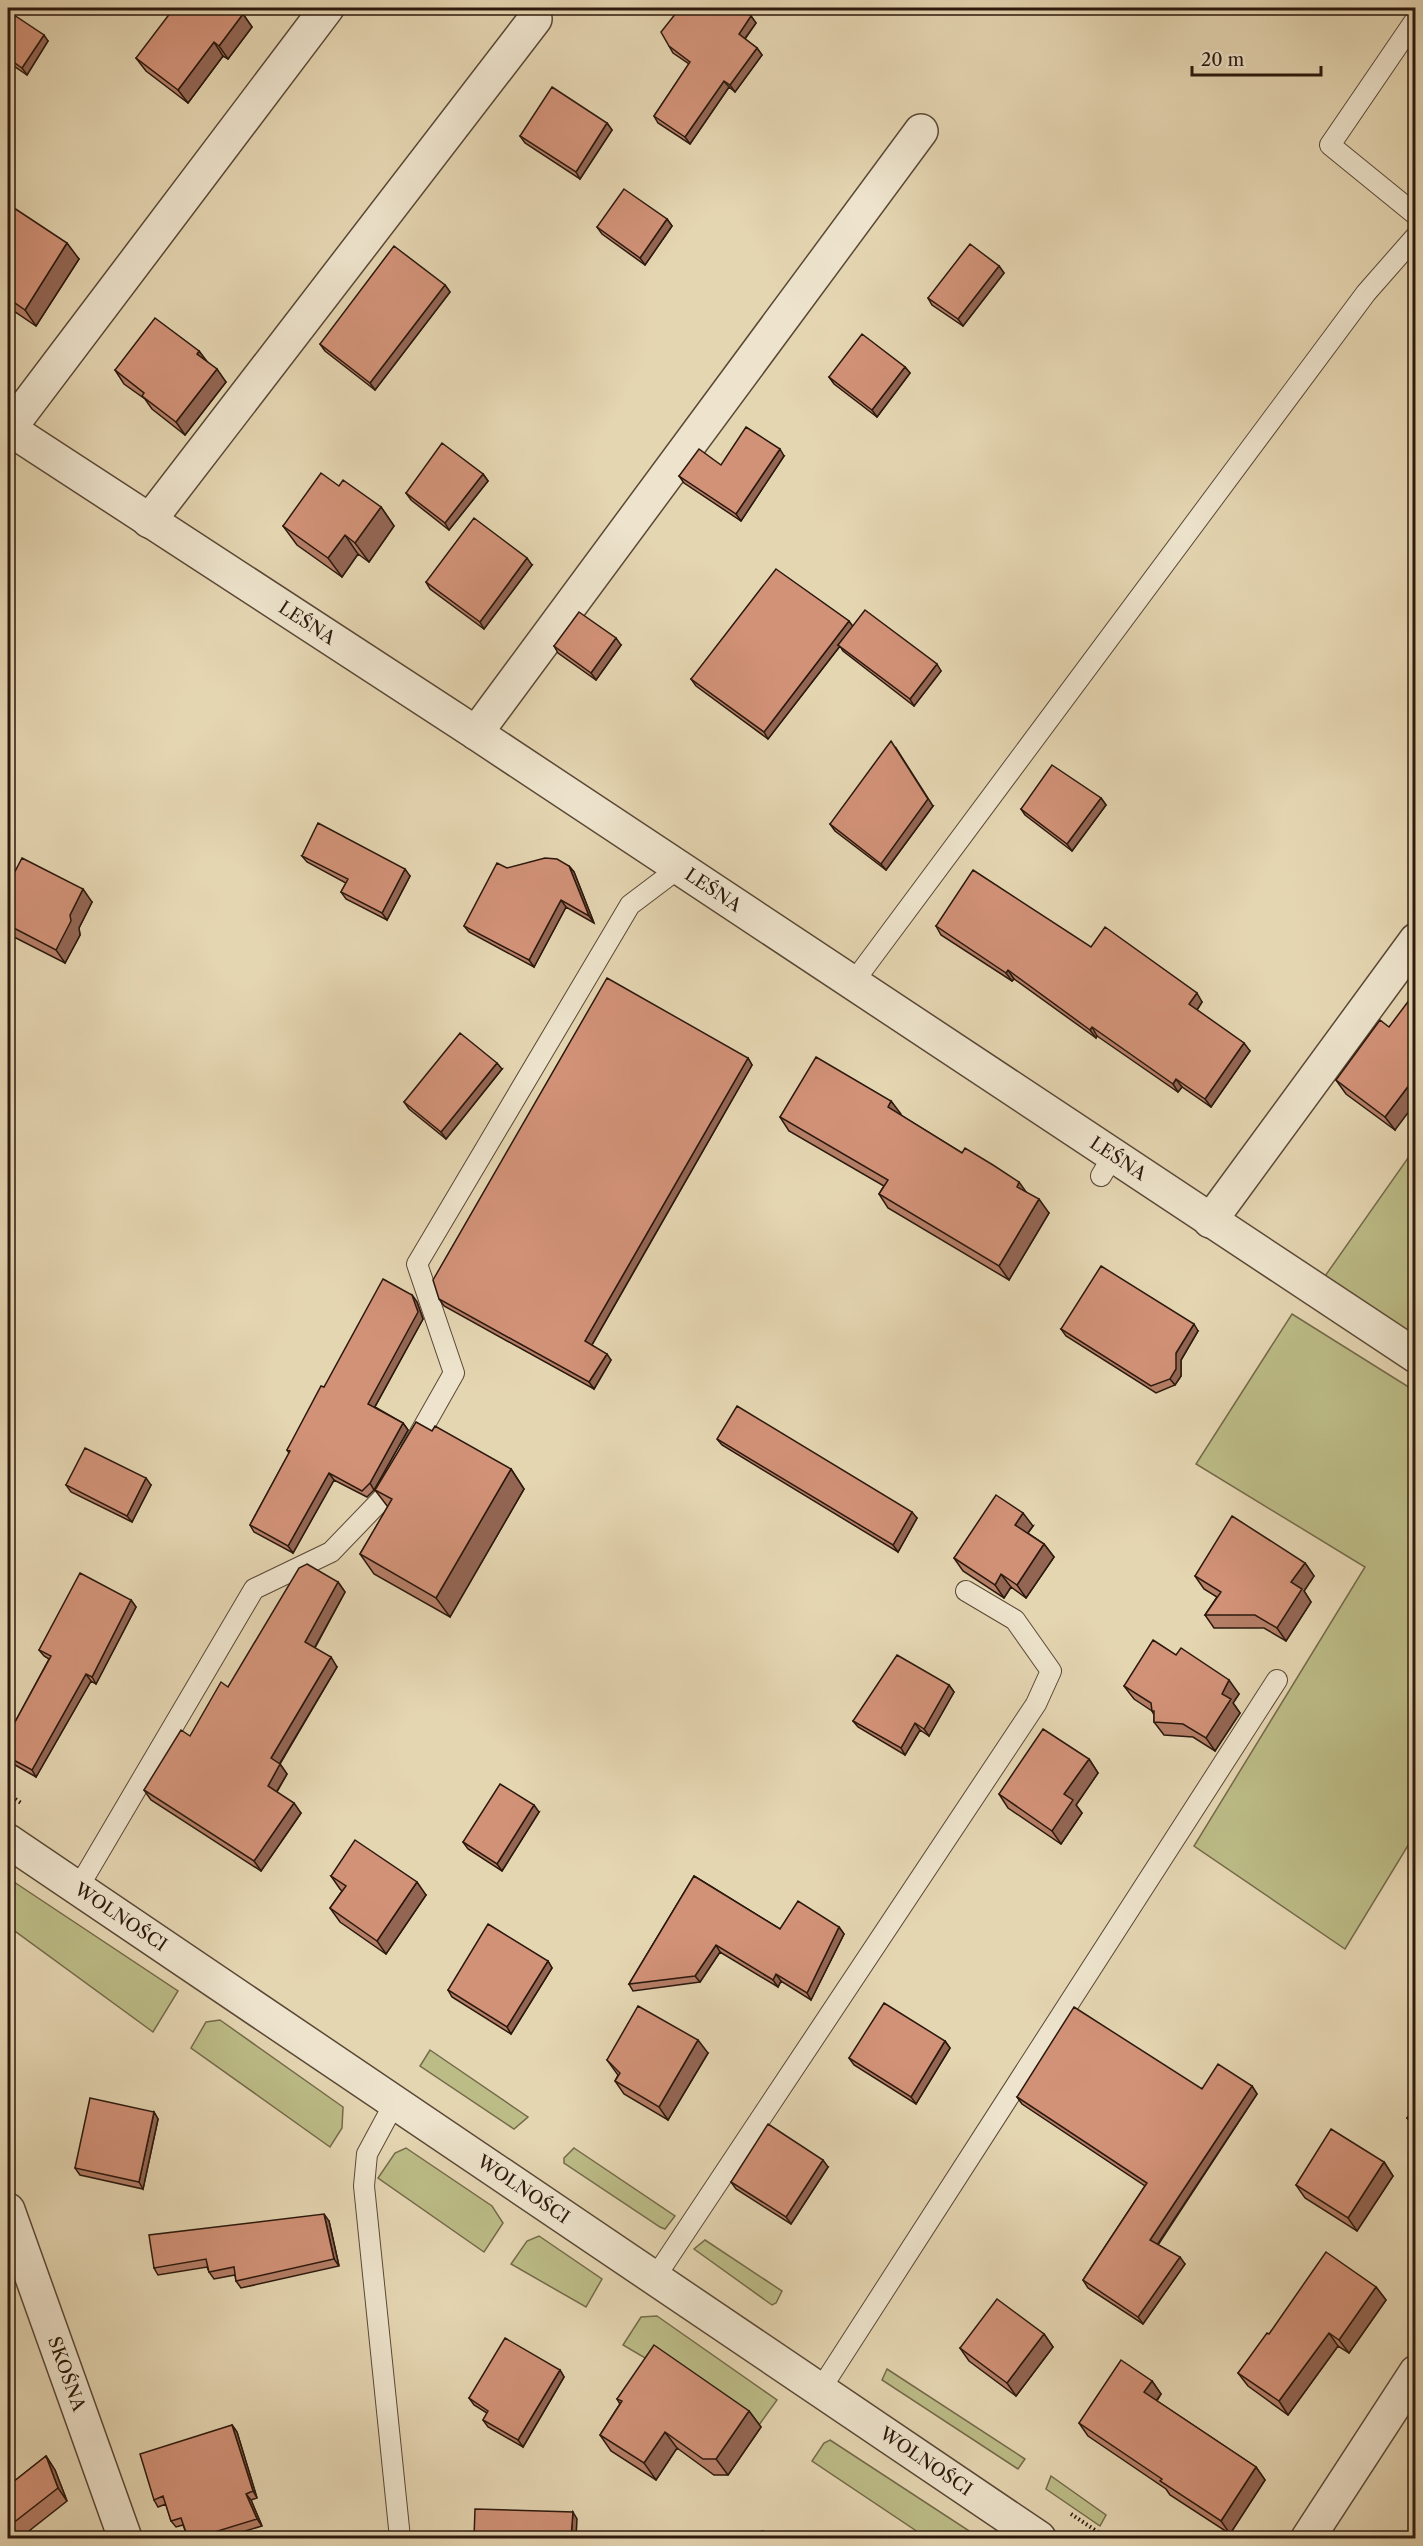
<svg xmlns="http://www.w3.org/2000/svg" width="1423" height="2546" font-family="'Libre Caslon Text',serif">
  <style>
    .green { fill: #bcbc87; stroke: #746a4a; stroke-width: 1.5 }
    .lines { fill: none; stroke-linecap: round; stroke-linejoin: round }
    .service-casing { stroke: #5a4836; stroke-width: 22 }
    .minor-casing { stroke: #5a4836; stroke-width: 36 }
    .tertiary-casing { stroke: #5a4836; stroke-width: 36 }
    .path { stroke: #2b180d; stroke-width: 4; stroke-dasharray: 1.5 3; stroke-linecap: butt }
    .service { stroke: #eee4cd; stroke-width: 20 }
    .minor { stroke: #eee4cd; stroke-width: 33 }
    .tertiary { stroke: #eee4cd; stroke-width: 33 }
    .wall { fill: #b57e67; stroke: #2b180d; stroke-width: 1.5 }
    .shaded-wall { fill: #936654; stroke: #2b180d; stroke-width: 1.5 }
    .building { fill: #d29278; stroke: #2b180d; stroke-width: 1.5 }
    .labels { text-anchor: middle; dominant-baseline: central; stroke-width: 4.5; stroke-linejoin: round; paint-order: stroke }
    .street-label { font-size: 18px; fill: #2b180d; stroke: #eee4cd }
  </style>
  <rect width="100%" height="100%" fill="#e5d6b2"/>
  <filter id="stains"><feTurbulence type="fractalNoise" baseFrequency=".00333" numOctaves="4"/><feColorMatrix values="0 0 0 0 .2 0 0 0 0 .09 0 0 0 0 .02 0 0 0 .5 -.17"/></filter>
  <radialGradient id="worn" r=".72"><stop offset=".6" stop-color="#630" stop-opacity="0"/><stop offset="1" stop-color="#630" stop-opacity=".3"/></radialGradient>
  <path class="green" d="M1415 1148V1339L1323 1279Z
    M1292 1314 1415 1391V1834L1345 1949 1194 1846 1365 1567 1196 1464Z
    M8 1878 178 1991 153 2032 8 1926Z
    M220 2020 343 2107 342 2128 330 2147 191 2048 206 2022Z
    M430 2050 528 2117 514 2129 420 2066Z
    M406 2148 492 2206 503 2223 484 2252 378 2178 395 2153Z
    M574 2148 675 2216 665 2229 660 2227 564 2163V2158Z
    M539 2236 602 2279 586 2307 511 2264 527 2241Z
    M705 2240 782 2291 776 2303 772 2305 694 2249Z
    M657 2316 777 2400 759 2425 623 2345 641 2317Z
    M887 2369 1025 2459 1018 2469 882 2380Z
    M830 2440 980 2538H927L812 2461 824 2443Z
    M1051 2476 1106 2515 1100 2526 1046 2489Z"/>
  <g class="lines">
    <defs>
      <path id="service" d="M1416 19 1330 145 1416 215
        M852 984 1366 293 1416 236
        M1101 1176 1113 1156
        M411 1449 454 1373 417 1264 630 905 679 868
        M78 1888 254 1589 331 1552 384 1497 395 1477
        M395 2102 367 2154 364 2186 400 2538
        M654 2279 1036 1704 1051 1671 1015 1620 966 1591
        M820 2390 1277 1680"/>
      <g id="minor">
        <path id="s1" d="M8 428 476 733 1416 1356"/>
        <path d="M9 429 327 8"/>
        <path d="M149 521 535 19"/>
        <path d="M476 733 921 131"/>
        <path d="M1210 1221 1416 940"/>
        <path id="s2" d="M8 2210 125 2538"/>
        <path d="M1308 2538 1416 2372"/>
      </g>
      <g id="tertiary">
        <path id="s3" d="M8 1841 1039 2538"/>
      </g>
    </defs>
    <use href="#service" class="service-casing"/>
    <use href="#minor" class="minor-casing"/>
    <use href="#tertiary" class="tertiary-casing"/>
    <path class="path" d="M8 1794 21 1803
      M1071 2514 1107 2538"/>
    <use href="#service" class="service"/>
    <use href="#minor" class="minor"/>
    <use href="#tertiary" class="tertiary"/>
  </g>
  <path class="wall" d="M680 8H747L744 11 751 16 756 23 745 39 757 48 762 55 735 92 729 87 690 144 658 123 654 116 689 64 673 53 669 46Z
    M8 11 48 41 27 75 8 62Z
    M243 14 252 27 228 59 223 56 188 103 146 71 136 58Z
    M607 123 612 130 580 179 525 143 520 136Z
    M8 204 79 259 36 326 8 307Z
    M667 219 672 226 645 265 602 234 597 227Z
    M999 266 1004 273 963 326 932 305 928 298Z
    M445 285 450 292 375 390 325 351 320 344Z
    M199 351 206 361 226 382 185 435 152 409 145 399 124 384 115 370Z
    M905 367 910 373 877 417 834 384 829 377Z
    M784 456 741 521 684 483 679 476 721 465Z
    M483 474 488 481 449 530 411 500 406 493Z
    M339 486 381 507 394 526 369 562 358 554 342 577 297 545 283 526Z
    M532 565 484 629 430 589 426 582Z
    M853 626 941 671 914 706 843 651 840 646 768 739 696 686 691 679Z
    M621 645 596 680 558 653 554 646Z
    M1101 798 1106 805 1072 851 1025 815 1021 809Z
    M933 806 886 870 835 831 830 824Z
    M302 856 410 876 387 920 346 899 341 892 346 883 307 862Z
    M569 866 574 872 594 923 566 907 534 967 469 932 464 926 507 868Z
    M8 885 92 902 79 928 80 935 65 963 8 934Z
    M936 926 1091 947 1202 1002 1197 1010 1250 1051 1211 1107 1182 1087 1178 1092 1097 1036 1096 1038 1014 979 1012 981 941 935Z
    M1389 1027 1395 1130 1346 1094 1336 1080Z
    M748 1058 752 1065 592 1345 611 1360 594 1389 444 1306 439 1299Z
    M502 1069 446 1139 409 1109 404 1102Z
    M891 1101 900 1115 1026 1192 1049 1213 1009 1280 888 1208 879 1194 884 1186 789 1131 780 1117Z
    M412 1295 417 1302 423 1319 375 1407 403 1423 408 1430 374 1490 367 1497 334 1480 293 1553 254 1532 250 1525 289 1453 287 1450 324 1387Z
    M1061 1329 1198 1331 1181 1360V1376L1175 1385 1156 1393 1066 1336Z
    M717 1439 917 1518 898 1552 722 1445Z
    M511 1469 524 1489 450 1617 374 1574 360 1554 388 1507 375 1490Z
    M66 1485H151L132 1522 71 1492Z
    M1033 1526 1028 1533 1044 1544 1054 1557 1026 1598 1011 1587 1004 1598 963 1571 954 1558Z
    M1305 1563 1314 1576 1304 1591 1311 1602 1286 1641 1264 1628H1214L1205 1615 1217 1597 1204 1589 1195 1576Z
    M338 1582 345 1592 315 1648 337 1667 280 1764 287 1774 277 1792 301 1813 261 1871 151 1800 144 1790 190 1736 228 1687Z
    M131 1600 136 1607 96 1684 91 1681 36 1777 8 1761V1735L49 1659 44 1656 39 1650Z
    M1176 1655 1239 1694 1233 1703 1240 1713 1215 1751 1193 1737 1164 1735 1154 1722V1715L1152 1711 1134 1699 1124 1686Z
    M949 1685 954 1692 929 1736 920 1730 905 1755 858 1727 853 1721Z
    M1089 1759 1098 1773 1076 1805 1082 1813 1061 1844 1008 1808 999 1794Z
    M539 1812 502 1871 468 1849 463 1842Z
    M331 1876 426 1895 386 1954 340 1922 330 1908 342 1891 340 1889Z
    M694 1876 780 1929 839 1927 844 1934 811 2000 781 1981 778 1987 720 1952 700 1982 633 1991 629 1984Z
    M548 1961 552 1968 511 2034 452 1997 448 1990Z
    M945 2041 950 2048 916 2104 854 2065 849 2058Z
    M708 2053 668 2120 624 2094 615 2081 618 2075 607 2060Z
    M1252 2086 1257 2094 1158 2245 1185 2264 1143 2324 1088 2288 1083 2280 1145 2186 1022 2104 1017 2097Z
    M1416 2107V2130L1407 2118Z
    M154 2112 158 2119 143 2189 80 2175 75 2168Z
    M1384 2162 1393 2176 1357 2231 1305 2198 1296 2185Z
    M828 2167 791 2224 736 2189 731 2182Z
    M329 2221 339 2266 241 2288 236 2281 235 2275 214 2279 209 2272 207 2267 158 2275 154 2268Z
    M1376 2287 1386 2300 1349 2353 1338 2346 1288 2415 1248 2386 1238 2373 1269 2334Z
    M1044 2334 1053 2347 1016 2396 969 2361 960 2348Z
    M560 2370 564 2377 523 2447 488 2427 483 2420 487 2413 474 2405 469 2398Z
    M1152 2381 1161 2394 1157 2401 1256 2467 1265 2480 1230 2534 1170 2495 1166 2489 1088 2436 1079 2423Z
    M617 2399 749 2411 761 2427 728 2475H714L677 2448 656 2480 611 2451 600 2435 620 2404Z
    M232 2425 237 2432 257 2498 251 2500 262 2526 222 2538H188L183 2525 176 2527 171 2521 166 2504 158 2507 154 2500Z
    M46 2456 55 2470 67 2501 20 2538H8V2486Z"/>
  <path class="shaded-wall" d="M243 14 252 27 228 59 219 46Z
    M751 16 756 23 743 41 739 34Z
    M44 35 48 41 27 75 22 68Z
    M214 42 223 56 188 103 178 90Z
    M757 48 762 55 735 92 730 85Z
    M724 81 729 87 690 144 685 137Z
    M607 123 612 130 580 179 576 172Z
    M667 219 672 226 645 265 640 258Z
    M67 243 79 259 36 326 25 310Z
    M999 266 1004 273 963 326 958 319Z
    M445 285 450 292 375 390 370 383Z
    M199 351 209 364 197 354Z
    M905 367 910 373 877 417 872 410Z
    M217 369 226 382 185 435 176 422Z
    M780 449 784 456 741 521 736 514Z
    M483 474 488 481 449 530 445 523Z
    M381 507 394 526 369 562 355 543Z
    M345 535 358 554 342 577 328 558Z
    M527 558 532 565 484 629 480 622Z
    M849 621 854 628 838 645 840 646 768 739 764 732Z
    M616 638 621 645 596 680 591 673Z
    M937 664 941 671 914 706 910 699Z
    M896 748 933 806 886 870 881 864Z
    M1101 798 1106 805 1072 851 1067 844Z
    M569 866 574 872 594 923 589 916Z
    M405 869 410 876 387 920 382 913Z
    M83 889 92 902 79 928 80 935 65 963 56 950 70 915Z
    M561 900 566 907 534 967 529 960Z
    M1008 970 1014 979 1012 981 1006 973Z
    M1197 993 1202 1002 1195 1013 1189 1004Z
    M1092 1027 1097 1036 1096 1038 1090 1030Z
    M1244 1043 1250 1051 1211 1107 1205 1099Z
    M748 1058 752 1065 590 1348 585 1341Z
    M497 1063 502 1069 446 1139 441 1132Z
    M1416 1076V1102L1395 1130 1385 1117Z
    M1176 1079 1182 1087 1178 1092 1173 1084Z
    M891 1101 901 1114 897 1121 888 1107Z
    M1019 1182 1029 1196 1017 1187Z
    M1039 1199 1049 1213 1009 1280 999 1266Z
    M412 1295 417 1302 423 1319 373 1410 368 1404Z
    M1194 1324 1198 1331 1181 1360V1376L1175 1385 1170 1379 1176 1353Z
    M607 1354 611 1360 594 1389 589 1382Z
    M403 1423 408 1430 374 1490 370 1483Z
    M511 1469 524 1489 450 1617 436 1598Z
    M329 1473 334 1480 293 1553 288 1546Z
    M146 1478 151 1485 132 1522 127 1516Z
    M912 1512 917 1518 898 1552 893 1545Z
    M1023 1513 1033 1526 1024 1538 1015 1525Z
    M1044 1544 1054 1557 1026 1598 1017 1585Z
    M1305 1563 1314 1576 1304 1591 1311 1602 1286 1641 1277 1628 1291 1582Z
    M1001 1574 1011 1587 1004 1598 995 1585Z
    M338 1582 345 1592 312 1652 305 1642Z
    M131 1600 136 1607 96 1684 92 1677Z
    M331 1657 337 1667 277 1768 271 1758Z
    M86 1674 91 1681 36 1777 32 1770Z
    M1229 1680 1239 1694 1233 1703 1240 1713 1215 1751 1206 1738 1222 1694Z
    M949 1685 954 1692 929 1736 924 1729Z
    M915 1723 920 1730 905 1755 901 1748Z
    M1089 1759 1098 1773 1076 1805 1082 1813 1061 1844 1052 1831 1064 1794Z
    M280 1764 287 1774 274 1796 268 1786Z
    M294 1803 301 1813 261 1871 254 1861Z
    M534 1805 539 1812 502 1871 497 1864Z
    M417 1882 426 1895 386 1954 377 1941Z
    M839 1927 844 1934 811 2000 807 1993Z
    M716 1945 720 1952 700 1982 695 1976Z
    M548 1961 552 1968 511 2034 507 2027Z
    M776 1974 781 1981 778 1987 773 1980Z
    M698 2040 708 2053 668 2120 659 2107Z
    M945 2041 950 2048 916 2104 911 2097Z
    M1252 2086 1257 2094 1155 2248 1150 2240Z
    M154 2112 158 2119 143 2189 139 2182Z
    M823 2160 828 2167 791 2224 786 2217Z
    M1384 2162 1393 2176 1357 2231 1348 2218Z
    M324 2214 329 2221 339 2266 334 2259Z
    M1180 2257 1185 2264 1143 2324 1138 2317Z
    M1376 2287 1386 2300 1349 2353 1339 2340Z
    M1329 2333 1338 2346 1288 2415 1279 2401Z
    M1044 2334 1053 2347 1016 2396 1007 2383Z
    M560 2370 564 2377 523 2447 518 2440Z
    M1152 2381 1161 2394 1153 2405 1144 2392Z
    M749 2411 761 2427 728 2475 716 2459Z
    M232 2425 237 2432 257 2498 253 2491Z
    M665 2432 677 2448 656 2480 644 2463Z
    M46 2456 55 2470 67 2501 58 2488Z
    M1256 2467 1265 2480 1230 2534 1221 2521Z
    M246 2494 251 2500 262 2526 257 2519Z
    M573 2512 577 2519 576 2538H571Z"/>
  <path class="building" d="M174 8H235L243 14 219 46 214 42 178 90 136 58Z
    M680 8H740L751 16 739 34 757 48 730 85 724 81 685 137 654 116 690 62 669 46 661 32Z
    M8 11 44 35 22 68 8 58Z
    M552 87 607 123 576 172 520 136Z
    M624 189 667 219 640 258 597 227Z
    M8 204 67 243 25 310 8 298Z
    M970 244 999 266 958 319 928 298Z
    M394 246 445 285 370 383 320 344Z
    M155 318 199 351 197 354 217 369 176 422 142 396 144 393 115 370Z
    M862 334 905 367 872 410 829 377Z
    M746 427 780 449 736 514 679 476 699 449 721 465Z
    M442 443 483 474 445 523 406 493Z
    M321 473 339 486 343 480 381 507 355 543 345 535 328 558 283 526Z
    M474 518 527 558 480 622 426 582Z
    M776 569 849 621 764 732 691 679Z
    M865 610 937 664 910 699 838 645Z
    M579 612 616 638 591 673 554 646Z
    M891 741 928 799 881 864 830 824Z
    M1052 765 1101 798 1067 844 1021 809Z
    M318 823 405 869 382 913 341 892 348 879 302 856Z
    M22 858 83 889 70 915 71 921 56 950 8 925V885Z
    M545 858 557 859 569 866 589 916 561 900 529 960 464 926 497 863 507 868Z
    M973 870 1091 947 1105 927 1197 993 1189 1004 1244 1043 1205 1099 1176 1079 1173 1084 1092 1027 1090 1030 1008 970 1006 973 936 926Z
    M607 978 748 1058 585 1341 607 1354 589 1382 439 1299 433 1280Z
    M1416 991V1076L1385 1117 1336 1080 1380 1020 1389 1027Z
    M460 1033 497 1063 441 1132 404 1102Z
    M816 1057 891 1101 888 1107 962 1153 965 1148 993 1165 1019 1182 1017 1187 1039 1199 999 1266 879 1194 888 1180 780 1117Z
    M1101 1266 1194 1324 1176 1353V1369L1170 1379 1151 1386 1061 1329Z
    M383 1279 412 1295 418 1312 368 1404 403 1423 370 1483 362 1491 329 1473 288 1546 250 1525 290 1451 287 1450 321 1386 324 1387Z
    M737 1406 912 1512 893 1545 717 1439Z
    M416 1422 432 1431 435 1426 511 1469 436 1598 360 1554 392 1499 375 1490Z
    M85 1448 146 1478 127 1516 66 1485Z
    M996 1495 1023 1513 1015 1525 1044 1544 1017 1585 1001 1574 995 1585 954 1558Z
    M1232 1516 1305 1563 1291 1582 1302 1589 1277 1628 1255 1615H1205L1221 1592 1195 1576Z
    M307 1564 338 1582 305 1642 331 1657 271 1758 280 1764 268 1786 294 1803 254 1861 144 1790 181 1730 190 1736 221 1682 228 1687 299 1568Z
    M80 1573 131 1600 92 1677 86 1674 32 1770 8 1757V1735L51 1656 39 1650Z
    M1153 1640 1176 1655 1181 1648 1229 1680 1222 1694 1231 1699 1206 1738 1183 1724 1154 1722V1711H1152L1151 1703 1124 1686Z
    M897 1655 949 1685 924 1729 915 1723 901 1748 853 1721Z
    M1043 1729 1089 1759 1064 1794 1073 1800 1052 1831 999 1794Z
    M500 1784 534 1805 497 1864 463 1842Z
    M355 1840 417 1882 377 1941 330 1908 346 1886 331 1876Z
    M694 1876 780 1929 798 1901 839 1927 807 1993 776 1974 773 1980 716 1945 695 1976 629 1984Z
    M488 1924 548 1961 507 2027 448 1990Z
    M1416 1969V1981L1410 1977Z
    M884 2003 945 2041 911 2097 849 2058Z
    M638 2006 698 2040 659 2107 615 2081 620 2073 607 2060Z
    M1074 2007 1202 2089 1218 2064 1252 2086 1150 2240 1180 2257 1138 2317 1083 2280 1147 2183 1017 2097Z
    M90 2098 154 2112 139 2182 75 2168Z
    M1416 2107V2124L1407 2118Z
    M768 2124 823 2160 786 2217 731 2182Z
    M1331 2129 1384 2162 1348 2218 1296 2185Z
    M324 2214 334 2259 236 2281 234 2267 209 2272 206 2259 154 2268 149 2235Z
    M1326 2252 1376 2287 1339 2340 1329 2333 1279 2401 1238 2373 1267 2333 1269 2334Z
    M997 2299 1044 2334 1007 2383 960 2348Z
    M505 2338 560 2370 518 2440 483 2420 488 2411 469 2398Z
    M654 2345 749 2411 716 2459H703L665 2432 644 2463 600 2435 622 2401 617 2399Z
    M1121 2360 1152 2381 1144 2392 1256 2467 1221 2521 1160 2481 1162 2479 1079 2423Z
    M232 2425 253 2491 246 2494 257 2519 195 2538H188L181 2518 171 2521 163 2496 154 2500 140 2454Z
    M46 2456 58 2488 8 2527V2486Z
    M475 2509 573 2512 571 2538H474Z
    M762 2531 785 2538H760Z"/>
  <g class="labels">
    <g class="street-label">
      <text stroke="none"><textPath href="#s1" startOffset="357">LEŚNA</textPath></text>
      <text stroke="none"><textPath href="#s1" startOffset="843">LEŚNA</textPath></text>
      <text stroke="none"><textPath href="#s1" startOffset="1329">LEŚNA</textPath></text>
      <text stroke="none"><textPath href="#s3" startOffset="136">WOLNOŚCI</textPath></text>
      <text stroke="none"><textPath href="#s3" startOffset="622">WOLNOŚCI</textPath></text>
      <text stroke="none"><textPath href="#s2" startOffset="174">SKOŚNA</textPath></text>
      <text stroke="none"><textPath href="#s3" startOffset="1108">WOLNOŚCI</textPath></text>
    </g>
  </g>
  <rect width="1423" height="2546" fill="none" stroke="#e5d6b2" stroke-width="30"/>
  <rect x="9" y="9" width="1405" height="2528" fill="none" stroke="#2b180d" stroke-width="3"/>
  <rect x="15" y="15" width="1393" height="2516" fill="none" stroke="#2b180d" stroke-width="1.5"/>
  <path d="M1192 66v9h129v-9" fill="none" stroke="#2b180d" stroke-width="3"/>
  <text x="1201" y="66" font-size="18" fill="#2b180d" stroke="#eee4cd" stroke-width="4.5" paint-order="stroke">20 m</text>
  <rect width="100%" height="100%" filter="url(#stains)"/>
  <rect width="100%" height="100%" fill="url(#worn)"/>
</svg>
